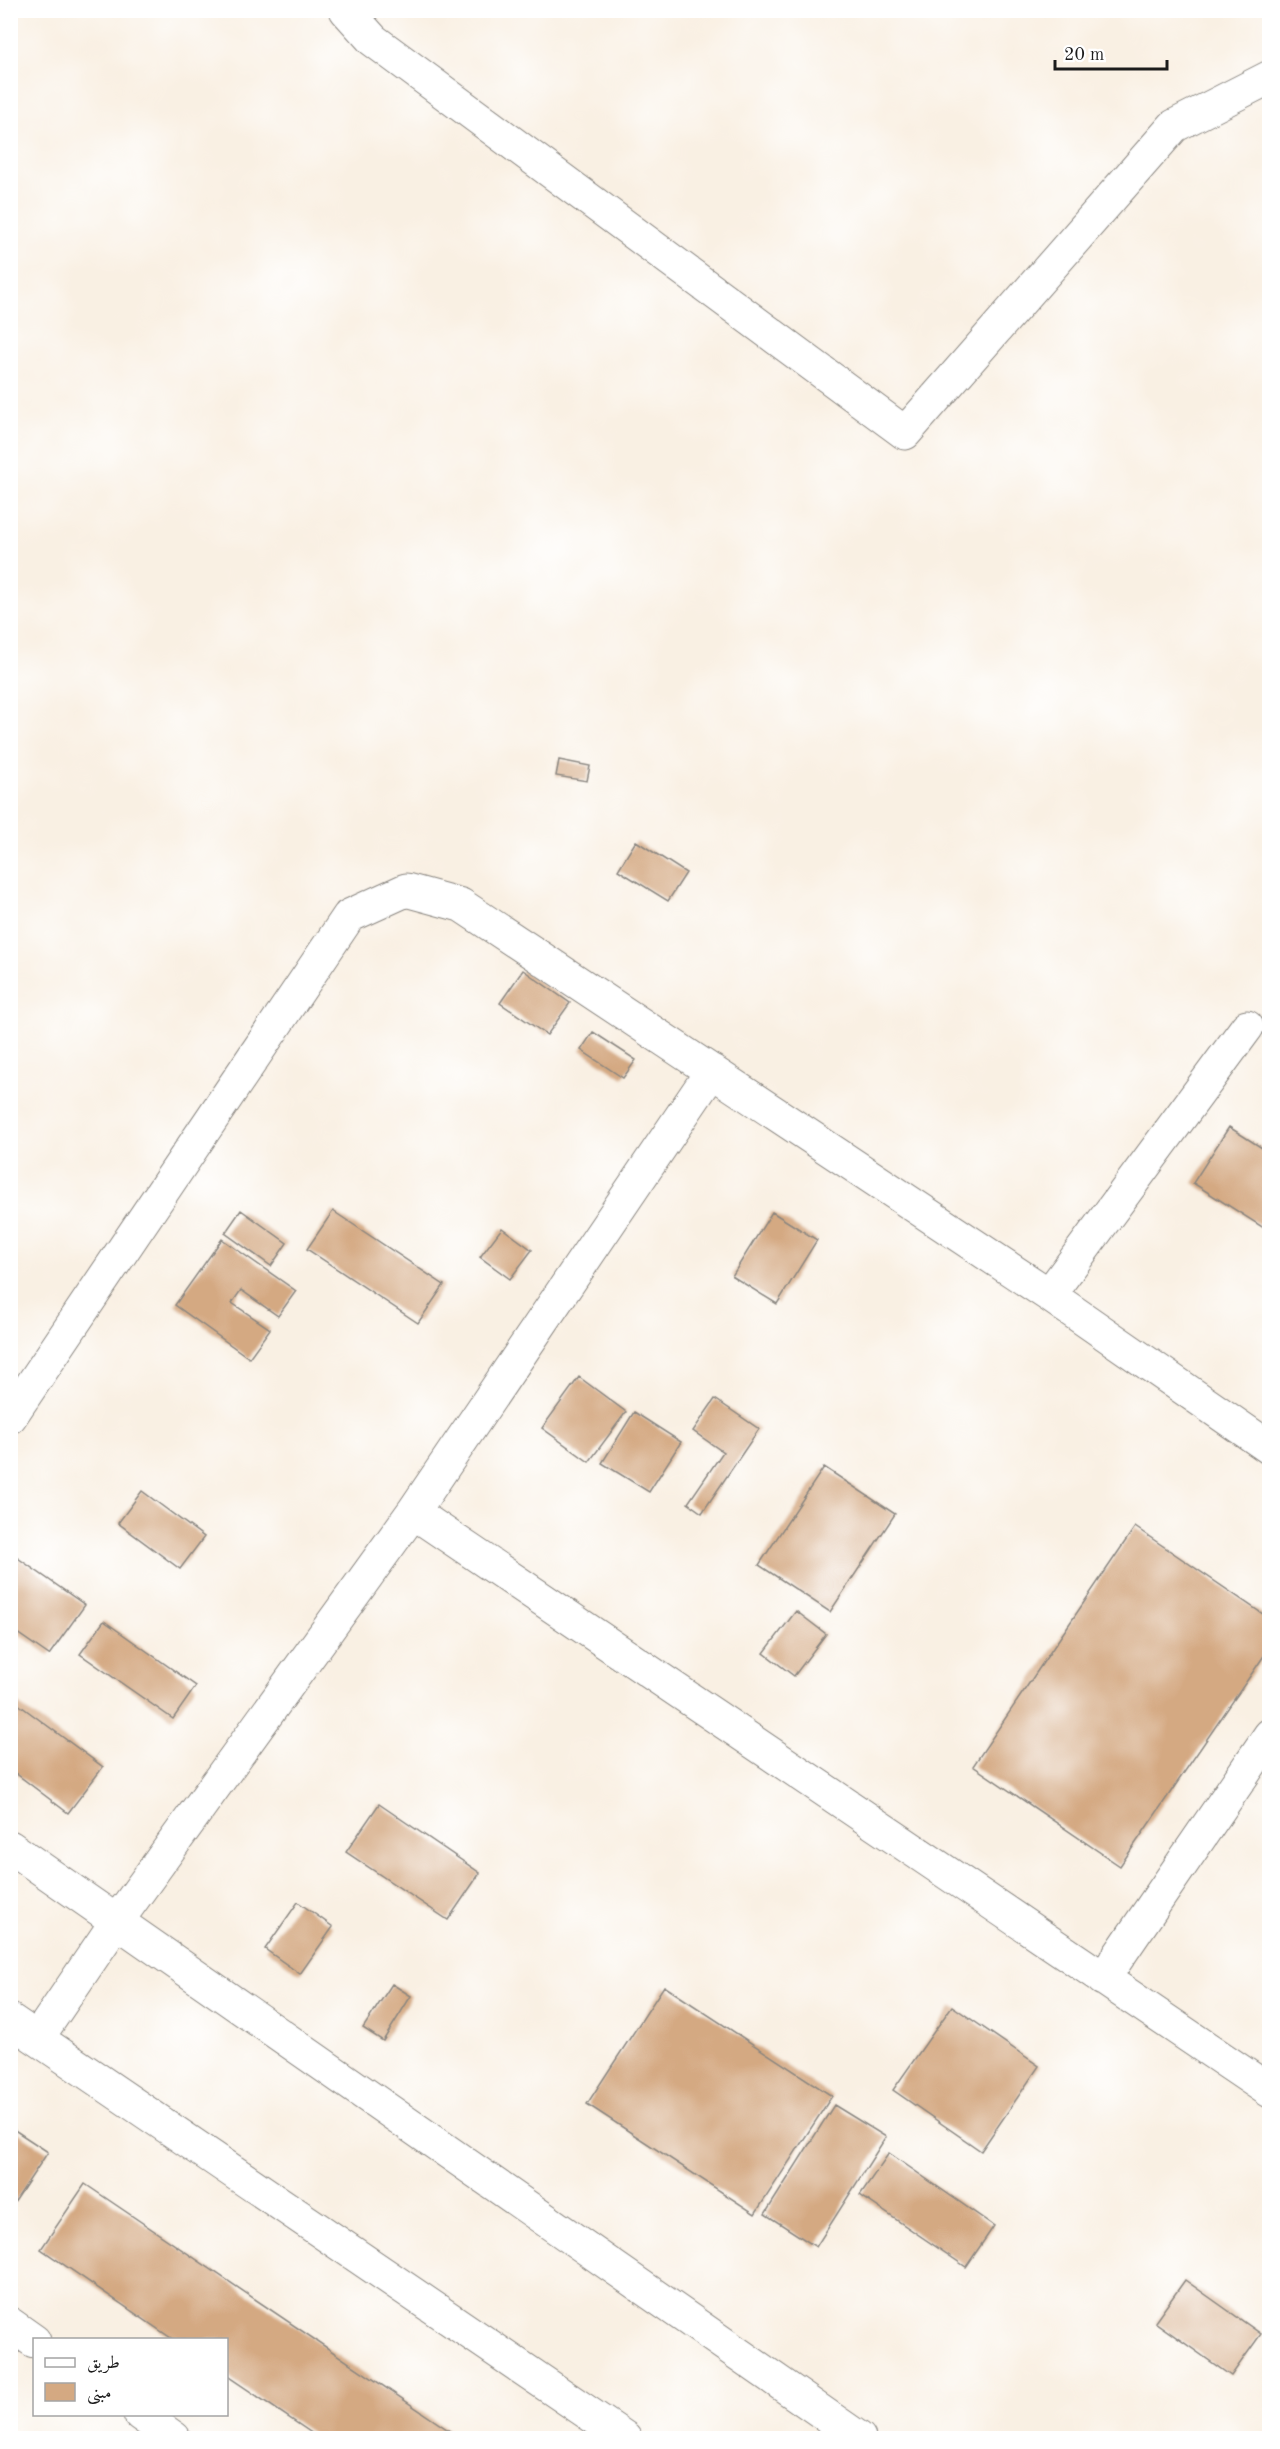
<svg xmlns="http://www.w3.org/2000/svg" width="1280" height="2449" font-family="'Old Standard TT',Amiri,serif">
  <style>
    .building { fill: #d4a982 }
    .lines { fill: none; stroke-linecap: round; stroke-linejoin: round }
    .minor-casing { stroke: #8a8680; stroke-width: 35 }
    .minor { stroke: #fff; stroke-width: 33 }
  </style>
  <rect width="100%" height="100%" fill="#fff"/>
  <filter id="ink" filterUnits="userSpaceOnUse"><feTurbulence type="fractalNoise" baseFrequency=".0167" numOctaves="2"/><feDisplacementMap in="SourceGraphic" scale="12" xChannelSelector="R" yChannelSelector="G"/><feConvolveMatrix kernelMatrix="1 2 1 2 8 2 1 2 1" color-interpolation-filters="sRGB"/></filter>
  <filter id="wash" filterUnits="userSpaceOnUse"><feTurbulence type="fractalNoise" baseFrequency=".008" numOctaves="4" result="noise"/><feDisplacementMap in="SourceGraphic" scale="24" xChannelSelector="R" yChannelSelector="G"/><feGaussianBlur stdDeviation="1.35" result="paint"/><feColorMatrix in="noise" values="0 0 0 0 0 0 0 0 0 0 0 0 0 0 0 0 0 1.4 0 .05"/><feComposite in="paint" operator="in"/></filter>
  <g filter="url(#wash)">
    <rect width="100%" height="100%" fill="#f9f0e3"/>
    <g id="blocks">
      <path class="building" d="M559 760 590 766 587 781 556 776Z
        M636 841 686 873 668 901 618 870Z
        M523 970 570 1003 547 1035 500 1003Z
        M593 1032 636 1060 623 1078 581 1050Z
        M1229 1127 1270 1153V1232L1193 1183Z
        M241 1210 287 1243 271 1266 225 1233Z
        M333 1211 444 1285 418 1323 307 1249Z
        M772 1212 817 1240 777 1304 732 1276Z
        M502 1228 532 1250 510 1279 480 1257Z
        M222 1239 296 1291 278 1316 241 1290 232 1303 270 1329 249 1358 175 1305Z
        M579 1377 626 1412 589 1462 542 1428Z
        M715 1399 759 1429 702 1513 688 1503 723 1452 693 1431Z
        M634 1412 681 1442 649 1492 602 1463Z
        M824 1467 895 1514 830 1612 759 1565Z
        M142 1491 204 1537 180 1569 118 1523Z
        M1135 1527 1270 1619V1647L1120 1866 973 1766Z
        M12 1554 85 1605 49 1655 10 1628Z
        M796 1611 826 1634 794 1676 764 1653Z
        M104 1621 196 1686 173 1719 80 1654Z
        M10 1698 103 1767 68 1813 10 1769Z
        M379 1804 480 1873 448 1920 346 1852Z
        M298 1902 333 1927 300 1974 265 1949Z
        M392 1984 411 1996 383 2041 363 2028Z
        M664 1986 832 2096 755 2214 587 2104Z
        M952 2006 1039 2066 981 2151 893 2090Z
        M834 2105 886 2137 816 2247 765 2214Z
        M10 2127 48 2152 10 2209Z
        M889 2153 994 2226 966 2267 860 2195Z
        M85 2184 460 2438H319L226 2375V2340H174L41 2249Z
        M1185 2280 1261 2334 1231 2376 1155 2322Z"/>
    </g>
  </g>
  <g filter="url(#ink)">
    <use href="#blocks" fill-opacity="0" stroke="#8a8680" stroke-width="1.5"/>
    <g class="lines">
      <defs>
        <path id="minor" d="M346 10 373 40 905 433 1174 126 1270 77
          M1049 1295 1247 1027
          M10 1417 349 916 406 890 461 905 1049 1295 1270 1448
          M413 1512 1270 2091
          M10 1847 859 2438
          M1103 1979 1270 1735
          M10 2020 625 2438
          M38 2037 117 1921 413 1512 712 1071
          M10 2324 34 2341
          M140 2414 174 2438"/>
      </defs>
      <use href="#minor" class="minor-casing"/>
      <use href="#minor" class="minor"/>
    </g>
  </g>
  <rect width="1280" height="2449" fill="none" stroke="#fff" stroke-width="36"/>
  <rect x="33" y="2338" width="195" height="78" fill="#ffffff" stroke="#a4a4a4" stroke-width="1.5"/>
  <rect x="45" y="2358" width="30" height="9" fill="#ffffff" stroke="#a4a4a4" stroke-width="1.5"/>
  <text x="87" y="2368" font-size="18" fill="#1c1c1c">طريق</text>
  <rect x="45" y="2383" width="30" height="18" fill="#d4a982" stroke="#a4a4a4" stroke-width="1.5"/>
  <text x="87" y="2398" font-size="18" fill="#1c1c1c">مبنى</text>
  <path d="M1055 60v9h112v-9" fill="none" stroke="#1c1c1c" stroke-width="3"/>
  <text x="1064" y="60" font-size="18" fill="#1c1c1c" stroke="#ffffff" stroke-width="4.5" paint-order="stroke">20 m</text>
</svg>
